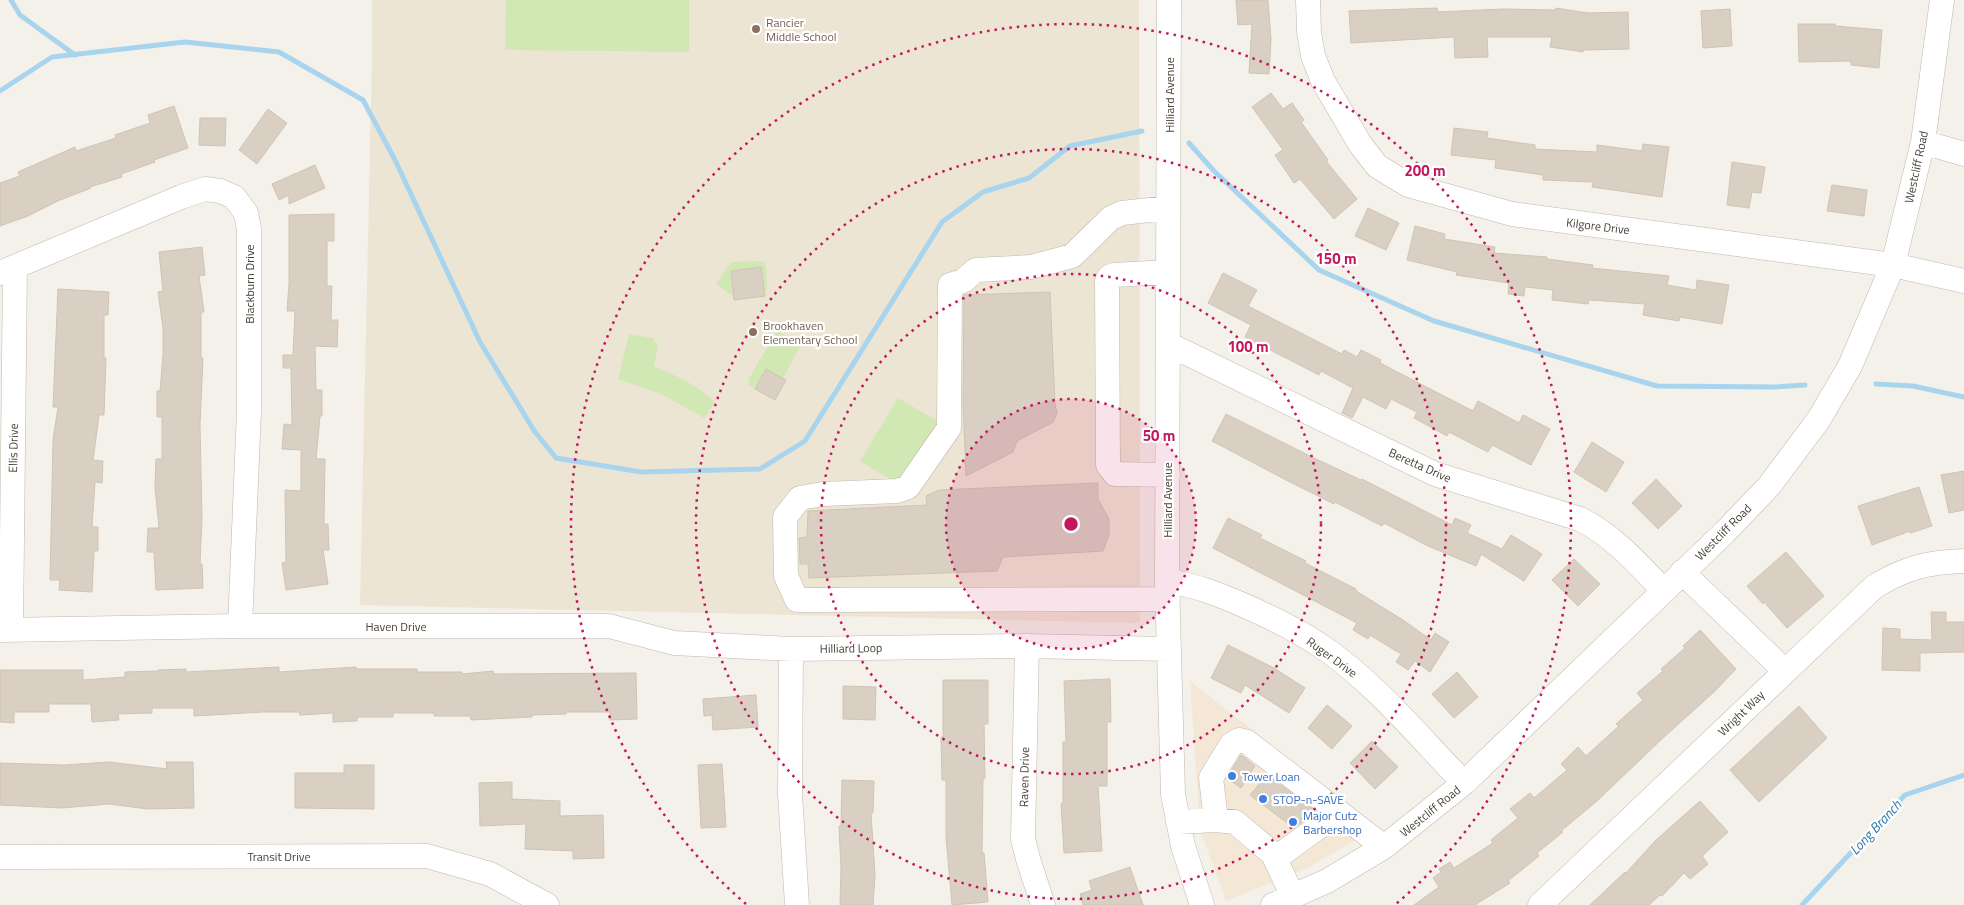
<svg xmlns="http://www.w3.org/2000/svg" width="1964" height="905" font-family="'Titillium Web',sans-serif">
  <style>
    .commercial { fill: #f5e7d6 }
    .education { fill: #ede5d4 }
    .green { fill: #d1e7b4 }
    .lines { fill: none; stroke-linecap: round; stroke-linejoin: round }
    .stream { stroke: #a9d4ee; stroke-width: 5 }
    .building { fill: #d9cfc3; stroke: #d0c4b3 }
    .minor-casing { stroke: #c0b8ad; stroke-width: 25 }
    .minor { stroke: #fff; stroke-width: 24 }
    .ring { fill: none; stroke: #c2185b; stroke-width: 2.5; stroke-dasharray: 2.5 5 }
    .education-dot { fill: #8d6e63; stroke: #fff; stroke-width: 2 }
    .shop-dot { fill: #3f7fe0; stroke: #fff; stroke-width: 2 }
    .labels { text-anchor: middle; dominant-baseline: central; stroke-width: 4.5; stroke-linejoin: round; paint-order: stroke }
    .education-label { font-size: 12px; fill: #785e54; stroke: #fff; text-anchor: start }
    .street-label { font-size: 12px; fill: #484138; stroke: #fff }
    .shop-label { font-size: 12px; fill: #366cbe; stroke: #fff; text-anchor: start }
    .water-label { font-size: 14px; font-style: italic; fill: #327aa9; stroke: #fff }
    .centre { fill: #c2185b; stroke: #fff; stroke-width: 2.5 }
    .ring-label { font-size: 15px; text-anchor: middle; font-weight: bold; fill: #c2185b; stroke: #fff; stroke-width: 4.5; stroke-linejoin: round; paint-order: stroke }
  </style>
  <rect width="100%" height="100%" fill="#f4f1ea"/>
  <path class="commercial" d="M1190 681 1377 828 1309 867 1226 901 1200 830Z"/>
  <path class="education" d="M372 0H1139L1140 623 360 605 372 58Z"/>
  <path class="green" d="M506 0H689V52L505 50Z
    M763 261 766 267 767 291 731 295 716 284 731 262Z
    M777 331 795 340 800 347 773 397 749 386 748 380Z
    M629 334 653 338 658 346 654 366C676 376 699 385 715 403L704 418 663 395 618 379Z
    M898 398 939 422 901 486 860 461Z"/>
  <g class="lines">
    <path class="stream" d="M11 0 20 15 75 55
      M0 91 52 57 185 42 279 52 363 100 395 160 480 342 535 432 556 458 641 472 760 469 805 441 942 222 983 192 1029 178 1070 146 1142 131
      M1189 143 1214 171 1319 270 1434 321 1657 386 1776 387 1805 385
      M1876 384 1913 386 1964 397
      M1802 905 1905 795 1964 775"/>
  </g>
  <path class="building" d="M1236 0H1268L1271 39 1269 74 1249 73 1252 24 1238 25Z
    M1437 8 1438 12 1503 9 1555 10 1556 8 1588 13 1628 12 1629 49 1583 50V52L1550 47 1552 37H1487L1488 57 1455 58 1454 37 1351 43 1349 11Z
    M1730 9 1732 46 1703 48 1701 11Z
    M1798 24H1835V26L1882 30 1879 68 1851 65V61L1799 62Z
    M1271 93 1283 109 1292 103 1304 120 1301 122 1328 160 1326 161 1357 199 1334 219 1300 179 1294 183 1275 155 1283 150 1252 107Z
    M174 106 188 148 154 160 155 162 121 174 122 177 90 187 91 188 60 200 28 216 0 226V183L20 176 18 172 75 147 76 151 116 138 115 135 150 123 148 115Z
    M268 109 287 123 257 164 239 150Z
    M200 118H226L225 146 199 145Z
    M1454 128 1488 132 1487 138 1535 145V149L1597 152V145L1642 151 1643 144 1669 147 1662 197 1592 187 1593 182 1543 180V175L1495 168 1496 160 1451 155Z
    M1732 162 1765 167 1761 193 1752 192 1749 208 1727 205Z
    M315 165 325 188 289 204V195L279 200 272 184Z
    M1832 185 1867 190 1864 216 1827 211Z
    M1368 208 1399 223 1386 250 1355 236Z
    M334 214V241H327V286H332L331 320H338L337 347 315 346 316 390H322V416H320L316 459H325L324 524H328L329 550H323L328 584 286 590 282 563 286 562 285 490 301 491V450L282 449 284 424 292 425 291 368H283V355H293L295 311H287L289 284V215Z
    M1415 226 1445 234 1444 239 1495 247 1494 253 1547 257V259L1593 265 1592 268 1669 276 1667 285 1696 290 1697 280 1729 285 1722 324 1680 317 1679 321 1643 315 1645 304 1589 300 1588 304 1552 300 1553 290 1525 287 1524 296 1508 294 1509 283 1456 275 1457 272 1407 260Z
    M202 247 205 275 199 276 204 312H201V358H203L200 423 202 519 200 564H202L203 588 156 590 154 552H147L148 528H159L155 487 156 459H162V417H157V391H160L163 355V328L158 292 163 291 159 252Z
    M761 267 765 296 734 300 731 271Z
    M1223 273 1257 290 1248 306 1342 354 1344 350 1357 357 1361 350 1381 360 1380 363 1473 411 1478 401 1519 423 1523 415 1550 429 1531 465 1492 445 1488 452 1449 432 1447 436 1414 418 1417 412 1391 399 1386 409 1363 397 1352 418 1342 413 1353 388 1321 371 1319 375 1245 337 1251 325 1208 303Z
    M58 289 109 292 108 315H104V358H106L104 415H99L93 460 103 461 102 483 95 482 92 527H98V551H94L92 592 59 590 60 580H50L53 440 58 407H53Z
    M1050 292 1055 405 1057 413 1053 422 1017 441 1013 452 966 476 963 401 964 295Z
    M766 369 786 380 775 400 755 389Z
    M1226 414 1316 459 1361 480 1362 479 1452 525 1455 518 1471 525 1467 533 1502 549 1511 535 1542 554 1524 581 1481 554 1476 566 1428 546 1384 523 1382 526 1335 502 1334 504 1288 481 1212 441Z
    M1592 442 1624 462 1606 492 1574 472Z
    M1964 471V510L1949 513 1941 475Z
    M1656 479 1682 506 1658 529 1632 503Z
    M1098 483V499L1109 519V535L1103 551 1003 557 997 571 809 578 808 564H800L799 538 807 537 808 511 927 505 926 496 939 490Z
    M1919 487 1932 526 1910 533V531L1872 545 1858 506Z
    M1228 518 1262 535 1260 538 1306 561 1305 563 1356 589V591L1403 620 1431 640 1435 633 1449 642 1430 672 1415 661 1408 670 1396 662 1401 654 1370 635 1368 639 1353 630 1357 623 1213 548Z
    M1786 552 1824 596 1787 628 1764 602 1763 604 1747 586Z
    M1574 559 1600 584 1578 606 1552 580Z
    M1931 612H1946V622H1964V652L1920 653V671L1882 670 1883 628 1900 629V639L1932 640Z
    M1700 630 1736 669 1714 692 1664 737 1597 801 1561 831 1563 832 1537 853 1539 856 1508 881 1510 883 1475 905H1414L1439 887 1433 878 1441 872 1439 869 1450 862 1454 868 1493 843 1491 840 1518 818 1510 809 1530 793 1534 798 1567 770 1561 764 1578 747 1586 756 1619 726 1616 724 1643 700 1637 693 1663 671 1661 669 1685 648 1683 646Z
    M1228 645 1274 668 1305 688 1289 713 1245 685 1241 693 1211 678Z
    M279 667V672L356 667V669H417V672H462V674L493 671 494 674 636 673 637 719 610 720V712H566V714L532 715V717L471 720 470 716H434V713H393V717H357V721L333 722V713L300 715 299 712H263L194 716V708H152V713L118 714 119 720 92 722 91 704H49V712H14V723L0 722V670H83V680L125 677V672L158 671V670L186 669V672Z
    M1457 672 1478 697 1454 718 1432 694Z
    M1110 679 1111 722H1107V786H1098L1102 851 1064 853 1061 804 1063 803V742H1066L1064 681Z
    M943 680H988V724H984L985 778 983 779 982 853H984L988 902 952 905 946 837V780H942L941 737H943Z
    M843 686 876 687 875 720 843 719Z
    M756 695 758 727 713 730 712 715 704 716 703 699Z
    M1327 705 1352 726 1332 749 1308 728Z
    M1799 706 1827 738 1759 802 1730 770Z
    M1372 741 1398 767 1375 789 1350 763Z
    M1241 755 1255 766 1241 788 1227 778Z
    M109 762 167 769 166 762H193L194 808 148 809 109 804 62 808 0 805V763L64 765Z
    M722 764 726 827 701 828 698 765Z
    M344 765H374V809L295 808V773H344Z
    M1267 775 1314 810 1309 817 1294 828 1250 795Z
    M842 780 874 781 873 813H871L875 875 873 905H840L841 869 839 826H841Z
    M512 782V799L560 801V816L603 815 604 858 573 859V851L525 849 526 824 480 826 479 783Z
    M1700 801 1728 832 1702 856 1708 864 1690 879 1684 873 1662 896 1660 895 1649 905H1590L1625 872 1626 873 1656 840Z
    M1130 867 1143 905H1083L1080 894 1092 890 1089 881Z"/>
  <g class="lines">
    <defs>
      <path id="minor" d="M1169 0 1167 581 1173 794 1183 846 1202 905
        M1308 0 1309 32 1313 56 1323 81 1360 144 1377 166 1408 185 1512 214 1893 265 1964 281
        M1923 142 1964 154
        M0 273 181 197 205 189 220 191 234 197 246 213 249 229V410L240 626
        M1168 344 1435 474 1580 519C1615 537 1638 564 1664 591
        M1168 475 1115 474 1108 465 1107 281 1109 277 1114 275 1168 272
        M1682 572 1785 671
        M1167 581C1195 585 1218 594 1243 605 1271 617 1299 631 1324 648 1376 684 1420 738 1464 783
        M1168 599 797 600 786 576 785 517 800 498 823 494 897 491 908 487 949 428 950 285 963 281 976 270 1031 267 1072 256 1111 218 1122 213 1168 208
        M0 630 240 626H609L674 643 791 649 1027 646 1168 649
        M11 630 15 267
        M1027 646 1023 839 1028 859 1043 905
        M791 649 790 794 797 905
        M1216 820 1211 778 1231 745 1239 740 1247 742 1384 847
        M1178 822 1216 820 1235 822 1273 854 1293 897
        M0 857 427 856 490 874 547 905
        M1276 858 1339 812
        M1273 905 1327 881 1384 847 1464 783 1725 532 1769 486 1819 419 1850 366 1893 265 1923 142 1942 0
        M1540 905 1874 587C1904 568 1929 562 1964 561"/>
    </defs>
    <use href="#minor" class="minor-casing"/>
    <use href="#minor" class="minor"/>
  </g>
  <circle cx="1071" cy="524" r="125" fill="#c2185b" fill-opacity=".12"/>
  <g class="ring">
    <circle cx="1071" cy="524" r="125"/>
    <circle cx="1071" cy="524" r="250"/>
    <circle cx="1071" cy="524" r="375"/>
    <path d="M746 904A500 500 0 1 1 1396 904"/>
  </g>
  <g class="education-dot">
    <circle cx="756" cy="29" r="5"/>
    <circle cx="753" cy="332" r="5"/>
  </g>
  <g class="shop-dot">
    <circle cx="1232" cy="776" r="5"/>
    <circle cx="1263" cy="799" r="5"/>
    <circle cx="1293" cy="822" r="5"/>
  </g>
  <g class="labels">
    <g class="education-label">
      <text x="766" y="22">Rancier<tspan x="766" dy="14">Middle School</tspan></text>
      <text x="763" y="325">Brookhaven<tspan x="763" dy="14">Elementary School</tspan></text>
    </g>
    <g class="street-label">
      <text transform="translate(1169 95) rotate(-90)">Hilliard Avenue</text>
      <text transform="translate(1916 167) rotate(-78)">Westcliff Road</text>
      <text transform="translate(1598 226) rotate(7)">Kilgore Drive</text>
      <text transform="translate(249 284) rotate(-90)">Blackburn Drive</text>
      <text transform="translate(13 448) rotate(-89)">Ellis Drive</text>
      <text transform="translate(1420 465) rotate(24)">Beretta Drive</text>
      <text transform="translate(1167 500) rotate(-90)">Hilliard Avenue</text>
      <text transform="translate(1723 532) rotate(-45)">Westcliff Road</text>
      <text x="396" y="626">Haven Drive</text>
      <text transform="translate(851 648) rotate(-1)">Hilliard Loop</text>
      <text transform="translate(1332 657) rotate(36)">Ruger Drive</text>
      <text transform="translate(1741 713) rotate(-44)">Wright Way</text>
      <text transform="translate(1024 777) rotate(-89)">Raven Drive</text>
      <text transform="translate(1430 811) rotate(-39)">Westcliff Road</text>
      <text x="279" y="856">Transit Drive</text>
    </g>
    <g class="shop-label">
      <text x="1242" y="776">Tower Loan</text>
      <text x="1273" y="799">STOP-n-SAVE</text>
      <text x="1303" y="815">Major Cutz<tspan x="1303" dy="14">Barbershop</tspan></text>
    </g>
    <g class="water-label">
      <text transform="translate(1875 827) rotate(-47)">Long Branch</text>
    </g>
  </g>
  <circle cx="1071" cy="524" r="8" class="centre"/>
  <g class="ring-label">
    <text x="1425" y="176">200 m</text>
    <text x="1336" y="264">150 m</text>
    <text x="1248" y="352">100 m</text>
    <text x="1159" y="441">50 m</text>
  </g>
</svg>
